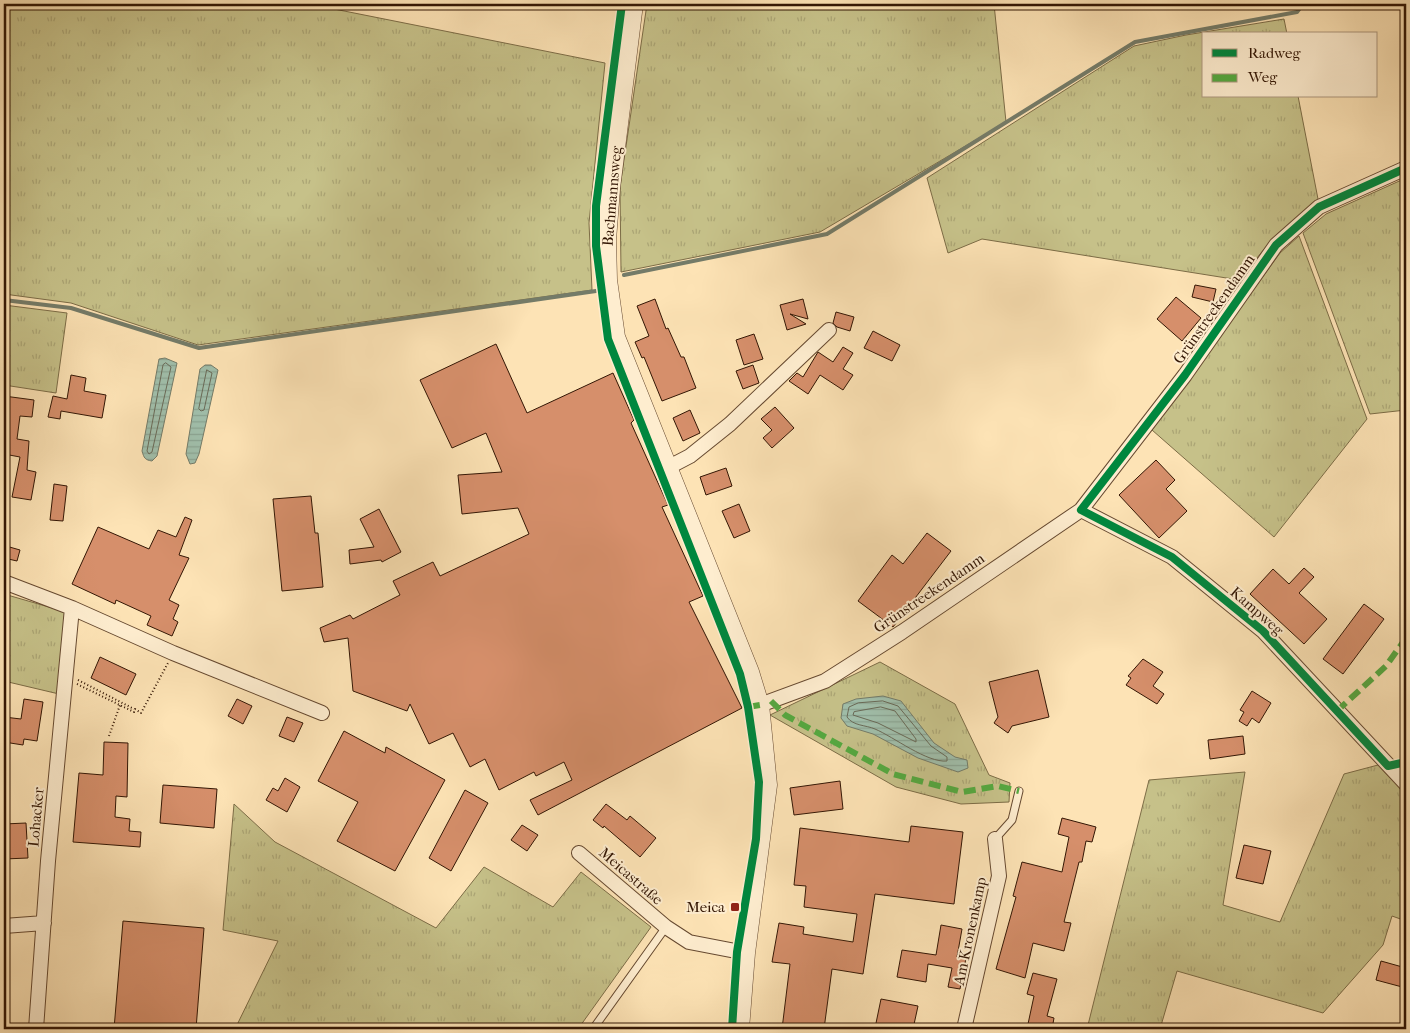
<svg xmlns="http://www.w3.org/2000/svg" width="1410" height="1033" font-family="'IM FELL French Canon',serif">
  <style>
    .grass { fill: url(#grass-tufts); stroke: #7c6c46 }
    .water { fill: url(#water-rules); stroke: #747b68 }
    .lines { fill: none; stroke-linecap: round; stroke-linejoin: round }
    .shore { stroke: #6a6a57; stroke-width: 1 }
    .stream { stroke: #747b68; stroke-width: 4 }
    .building { fill: #d68f6b; stroke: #331604 }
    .service-casing { stroke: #664930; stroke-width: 9 }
    .minor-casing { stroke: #664930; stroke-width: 16 }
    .tertiary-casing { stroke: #664930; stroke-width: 19 }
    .path { stroke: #331604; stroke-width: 2; stroke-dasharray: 1 2.5; stroke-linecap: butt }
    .service { stroke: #feedcf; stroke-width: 7 }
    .minor { stroke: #feedcf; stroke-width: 14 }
    .tertiary { stroke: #feedcf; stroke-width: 18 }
    .quiet { stroke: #54a940; stroke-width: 6; stroke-dasharray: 12 6; stroke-linecap: butt }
    .cycleway-casing { stroke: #feedcf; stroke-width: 11 }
    .cycleway { stroke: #00873e; stroke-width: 8 }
    .poi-dot { fill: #8f2418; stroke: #feedcf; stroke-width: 2 }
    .labels { text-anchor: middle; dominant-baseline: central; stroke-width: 4; stroke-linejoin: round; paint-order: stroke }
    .street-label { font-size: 15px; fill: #331604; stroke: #feedcf }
    .poi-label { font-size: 15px; fill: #331604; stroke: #feedcf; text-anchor: end }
  </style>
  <defs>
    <pattern id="grass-tufts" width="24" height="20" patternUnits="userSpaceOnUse" patternTransform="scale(1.25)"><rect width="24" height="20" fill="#c6c189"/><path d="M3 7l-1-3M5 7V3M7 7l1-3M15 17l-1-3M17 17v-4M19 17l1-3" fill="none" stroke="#aba575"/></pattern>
    <pattern id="water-rules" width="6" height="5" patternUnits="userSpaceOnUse" patternTransform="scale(1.25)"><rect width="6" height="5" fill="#a0beaa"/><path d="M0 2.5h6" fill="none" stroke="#8aa391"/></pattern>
  </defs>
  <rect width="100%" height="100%" fill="#fde3b5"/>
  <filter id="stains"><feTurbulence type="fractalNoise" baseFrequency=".004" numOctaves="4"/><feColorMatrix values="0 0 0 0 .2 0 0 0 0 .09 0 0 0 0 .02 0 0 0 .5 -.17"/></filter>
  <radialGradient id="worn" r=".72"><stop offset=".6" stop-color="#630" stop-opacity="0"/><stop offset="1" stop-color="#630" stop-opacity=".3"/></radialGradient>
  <path class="grass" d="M11 4H309L605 63 589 223 592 290 198 345 71 303 4 294V31Z
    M647 4H994L1006 122 820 232 621 272 620 187Z
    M1284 19 1287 34H1204V96H1298L1318 199 1274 237 1239 280 982 239 948 253 927 178 1134 46 1186 35Z
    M1406 178V410L1370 414 1303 233 1326 214Z
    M1299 236 1367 419 1274 537 1152 430 1280 253Z
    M4 305 67 313 56 393 4 385Z
    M4 594 66 612 59 694 4 681Z
    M880 662 955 704 989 775 1010 783 1009 802 961 804 896 787 770 715Z
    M1378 765 1406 794V921L1392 916 1383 945 1323 1013 1177 971 1160 1029H1087L1149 780 1245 772 1223 905 1280 922 1344 774Z
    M234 804 275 842 436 928 484 867 553 907 581 872 651 927 578 1029H235L278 941 223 930Z"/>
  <path class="water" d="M165 358 177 363 157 456 152 461C145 460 144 458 142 451L159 359Z
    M205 365H211L218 370 199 454 195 463 190 464 186 454 200 369Z
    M883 696 901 701 934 743 955 757 967 760 968 768 958 772 918 758 873 734 847 726 841 718 843 704 856 699Z"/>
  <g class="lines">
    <path class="shore" d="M166 363 171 367 152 452 149 454 147 451 163 365Z
      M207 370 212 373 204 410 201 411 199 409Z
      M883 701 898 706 931 746 947 757V761C927 763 894 737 875 729 866 725 853 726 847 717L849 707 858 703Z
      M881 707 895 711 916 739V742L878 723 853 715 854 712Z"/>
    <path class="stream" d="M624 275 827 234 1135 42 1297 12 1303 4
      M4 300 71 308 199 348 596 291"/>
  </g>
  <path class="building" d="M1195 285 1216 289 1213 302 1192 297Z
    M1176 297 1201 318 1182 341 1157 319Z
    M655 299 666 329 668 328 681 357H684L696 388 662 401 644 357 642 358 635 342 649 336 637 306Z
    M803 299 808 319 790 314 806 324 787 330 780 305Z
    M836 312 854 317 850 331 837 327 833 323Z
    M873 331 900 345 892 361 864 348Z
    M754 334 763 359 744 365 736 340Z
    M496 344 527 413 613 373 634 420 631 423 668 505 662 507 703 596 689 602 742 708 538 815 530 800 572 780 564 762 536 776 534 772 499 790 485 759 470 767 453 733 429 744 410 704 407 711 353 691 348 638 324 642 320 628 350 615 353 619 400 595 393 581 433 562 440 576 529 534 518 508 462 514 458 475 502 472 486 433 452 448 420 380Z
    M843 347 853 353 843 369 853 375 843 390 820 375 808 394 789 381 797 373 803 377 818 352 833 362Z
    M753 365 759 383 743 389 736 371Z
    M71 375 86 378 84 391 106 395 102 418 61 411 60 419 48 417 53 396 67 399Z
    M4 396 34 400 32 417 20 416 17 439 29 441 27 470 36 472 31 500 12 497 20 457 4 454 9 420 4 419Z
    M775 407 794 428 772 448 763 438 772 430 761 419Z
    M690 410 700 433 683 441 673 418Z
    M1156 460 1175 480 1166 489 1187 511 1159 538 1119 495Z
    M726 468 732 486 706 495 700 477Z
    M54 484 67 486 63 521 50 520Z
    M311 496 315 533H318L323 587 282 591 273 499Z
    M739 504 750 531 734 538 722 511Z
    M379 509 401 552 382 562 381 560 350 564 349 550 374 547 360 519Z
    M185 517 192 520 179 555 189 558 169 600 179 605 173 619 178 622 172 636 147 625 151 616 116 600 115 604 72 584 98 527 149 549 158 530 176 537Z
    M927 533 951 551 893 627 858 601 892 555 903 564Z
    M6 546 20 550 17 561 4 558Z
    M1304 568 1314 577 1299 593 1327 619 1304 644 1250 594 1273 569 1289 584Z
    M1364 604 1384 619 1343 674 1323 659Z
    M100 657 136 674 126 695 91 678Z
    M1143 659 1163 672 1153 686 1164 694 1157 704 1126 685 1131 678 1128 676Z
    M1038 670 1049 717 1012 726 1008 733 994 723 998 717 989 682Z
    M1252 691 1271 703 1259 723 1252 718 1247 726 1239 721 1244 712 1240 710Z
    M24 699 43 702 37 741 24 739 23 745 4 742V717L21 719Z
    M237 699 252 706 243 724 228 716Z
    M287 717 303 723 294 742 279 736Z
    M344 731 385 753 386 747 445 780 395 871 337 841 358 802 318 781Z
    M1243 736 1245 754 1210 759 1208 740Z
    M104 742 128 743 127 797 116 796 115 817 130 819 129 831 141 832 140 847 73 842 79 773 103 775Z
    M285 778 300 787 287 812 266 800 273 788 278 791Z
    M840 781 843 809 794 815 790 788Z
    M163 785 217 789 214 828 160 823Z
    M465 790 488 803 451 871 429 858Z
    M606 804 627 820 630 816 656 838 640 857 604 826 603 828 593 820Z
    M1062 818 1096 827 1092 842 1086 841 1082 862H1079L1064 922 1071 923 1064 951 1033 943 1025 978 996 969 1016 897 1013 896 1022 862 1062 872 1069 837 1058 834Z
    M26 823 28 858 4 859V824Z
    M522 825 538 835 527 851 511 840Z
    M911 826 963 832 954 904 875 894 863 974 832 969 824 1029H782L790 964 772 962 779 923 804 927 803 934 853 942 857 914 804 907 806 886 794 885 800 828 909 842Z
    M1244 845 1271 851 1263 884 1236 878Z
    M123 921 204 928 196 1029H114Z
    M941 925 962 929 957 957 966 958 960 989 948 987 952 968 928 964 926 982 897 977 902 950 936 955Z
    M1381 961 1406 968V988L1376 980Z
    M1033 973 1057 979 1047 1016 1054 1018 1052 1029H1032L1033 1025 1028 1024 1034 996 1027 994Z
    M881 999 918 1006 913 1029 875 1028Z"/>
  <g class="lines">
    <defs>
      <path id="service" d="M995 839 1012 820 1019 791
        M593 1029 666 927"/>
      <path id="minor" d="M667 468 690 456 730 424 829 330
        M1081 510 1172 557 1263 631 1406 784
        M4 582 72 608 173 653 322 713
        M760 705 825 681 902 632 1081 510 1185 375 1276 245 1319 207 1406 168
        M579 853 666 927 689 942 746 953
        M4 926 44 923
        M36 1029 48 861 72 608
        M964 1029 999 876 995 839"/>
      <path id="tertiary" d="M634 4 611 188 607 240 608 280 616 337 750 672 760 705 768 785 746 953 740 1029"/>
    </defs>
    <use href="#service" class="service-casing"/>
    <use href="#minor" class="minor-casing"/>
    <use href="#tertiary" class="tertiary-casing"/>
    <path class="path" d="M78 680 134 709
      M77 684 134 712 135 709 141 713 168 663
      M109 736 120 705"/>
    <use href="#service" class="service"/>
    <use href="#minor" class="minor"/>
    <use href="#tertiary" class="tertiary"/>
    <path class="quiet" d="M771 701 785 715 893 774 962 792 998 786 1019 791
      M748 707 760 705
      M1337 711 1386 666 1406 638"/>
    <defs>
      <path id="cycleway" d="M622 4 596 206V246L608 339 740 674 748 707 759 782 756 839 737 952 732 1029
        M1406 168 1319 207 1276 245 1185 375 1081 510 1172 557 1263 631 1388 766 1406 762"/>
    </defs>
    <use href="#cycleway" class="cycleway-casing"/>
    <use href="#cycleway" class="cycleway"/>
  </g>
  <rect class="poi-dot" x="730" y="902" width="10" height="10" rx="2.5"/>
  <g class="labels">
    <g class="street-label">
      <text transform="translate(612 196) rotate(-85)">Bachmannsweg</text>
      <text transform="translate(1214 309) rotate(-55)">Grünstreekendamm</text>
      <text transform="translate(929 593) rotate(-34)">Grünstreekendamm</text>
      <text transform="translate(1257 611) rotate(41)">Kampweg</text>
      <text transform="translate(36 817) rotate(-85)">Lohacker</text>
      <text transform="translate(631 876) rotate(41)">Meicastraße</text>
      <text transform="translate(970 931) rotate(-78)">Am Kronenkamp</text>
    </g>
    <g class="poi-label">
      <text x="725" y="907">Meica</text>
    </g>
  </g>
  <rect width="1410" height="1033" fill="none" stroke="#fde3b5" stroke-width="20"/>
  <rect x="5" y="5" width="1400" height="1023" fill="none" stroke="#331604" stroke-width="2.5"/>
  <rect x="10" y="10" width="1390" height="1013" fill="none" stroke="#331604"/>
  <rect x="1202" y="32" width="175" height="65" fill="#feedcf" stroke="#ad977e"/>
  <rect x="1212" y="49" width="25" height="8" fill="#00873e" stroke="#ad977e"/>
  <text x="1248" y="58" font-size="15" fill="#331604">Radweg</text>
  <rect x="1212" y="74" width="25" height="8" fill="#54a940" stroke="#ad977e"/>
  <text x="1248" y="82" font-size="15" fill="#331604">Weg</text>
  <rect width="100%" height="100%" filter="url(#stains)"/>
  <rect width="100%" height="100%" fill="url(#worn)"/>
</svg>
